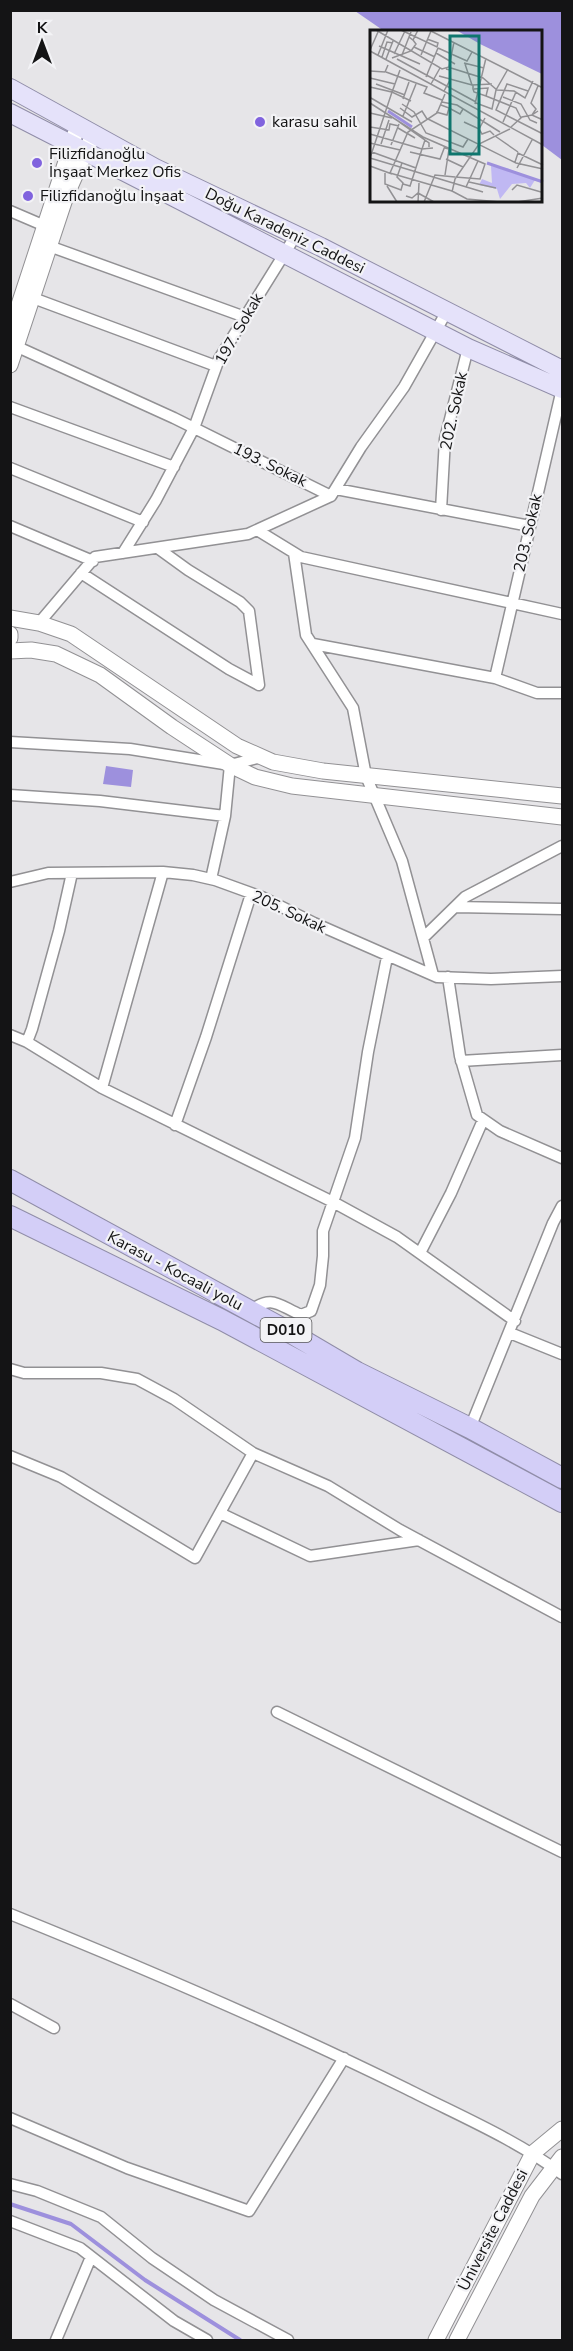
<svg xmlns="http://www.w3.org/2000/svg" width="573" height="2351" font-family="'Nunito Sans',sans-serif">
  <style>
    .water { fill: #9d90dd }
    .lines { fill: none; stroke-linecap: round; stroke-linejoin: round }
    .stream { stroke: #9d90dd; stroke-width: 4 }
    .street-casing { stroke: #929194; stroke-width: 13 }
    .secondary-casing { stroke: #929194; stroke-width: 17 }
    .primary-casing { stroke: #908da8; stroke-width: 20 }
    .highway-casing { stroke: #908da8; stroke-width: 22 }
    .street { stroke: #fff; stroke-width: 10 }
    .secondary { stroke: #fff; stroke-width: 15 }
    .primary { stroke: #e5e2fa; stroke-width: 18 }
    .highway { stroke: #d3cef7; stroke-width: 20 }
    .poi-dot { fill: #8063de; stroke: #f3f3f6; stroke-width: 2 }
    .labels { text-anchor: middle; dominant-baseline: central; stroke-width: 4.5; stroke-linejoin: round; paint-order: stroke }
    .shield { fill: #f3f3f6; stroke: #575758; stroke-width: 1.5 }
    .shield-label { font-size: 15px; font-weight: bold; fill: #141415 }
    .poi-label { font-size: 16px; fill: #141415; stroke: #f3f3f6; text-anchor: start }
    .street-label { font-size: 16px; fill: #141415; stroke: #f3f3f6 }
    .inset-river { fill: none; stroke: #9d90dd; stroke-width: 3 }
    .inset-road { fill: none; stroke: #929194; stroke-width: 1.5 }
    .view { fill: #0f766e; fill-opacity: 0.15; stroke: #0f766e; stroke-width: 3 }
    .inset-edge { fill: none; stroke: #141415; stroke-width: 3 }
  </style>
  <rect width="100%" height="100%" fill="#e6e5e8"/>
  <path class="water" d="M355 11H562V160L542 145V32L384 31Z
    M106 766 133 770 131 787 103 784Z"/>
  <g class="lines">
    <path class="stream" d="M10 2204 71 2224 145 2280 240 2340"/>
    <defs>
      <path id="street" d="M10 211 45 226
        M49 246 245 317
        M33 298 216 366
        M11 344 174 418 331 496 361 447 404 387 447 311
        M10 407 174 467
        M10 468 143 522
        M336 489 530 526
        M441 510 445 439 468 348
        M10 526 93 561
        M257 530 301 557 562 614
        M159 549 188 570 240 602 249 611 259 685
        M123 553 156 500 194 428 219 359 296 235
        M294 553 306 635 353 708 366 776 402 861 433 975
        M81 573 229 669 259 685
        M39 623 95 557 248 534 331 496
        M313 644 495 678 537 693H562
        M495 678 562 389
        M10 742 130 749 230 765 261 757
        M10 795 100 801 225 816
        M211 879 225 816 230 765
        M10 882 48 873 163 872 193 875 215 880 262 897 314 923 437 977 491 979 562 976
        M455 907 562 909
        M423 938 465 897 562 846
        M448 977 460 1056 477 1115 500 1131 562 1158
        M10 1035 27 1042 102 1088 333 1202 397 1237 515 1321
        M27 1042 32 1029 59 931 72 873
        M461 1061 562 1055
        M102 1088 163 872
        M175 1125 206 1037 251 894
        M420 1253 451 1193 483 1120
        M250 1311C272 1294 278 1305 301 1315L311 1311 320 1285 323 1256V1231L355 1138 368 1052 387 957
        M510 1333 562 1354
        M10 1369 24 1373H101L137 1379 174 1399 253 1453 328 1486 400 1530 562 1617
        M470 1428 553 1223 562 1206
        M10 1456 61 1477 195 1558 253 1453
        M220 1513 310 1556 419 1540
        M277 1712 562 1852
        M10 1914C144 1968 277 2025 407 2089 460 2116 515 2139 562 2174
        M10 2004 54 2028
        M10 2118 127 2168 249 2211 344 2058
        M10 2184 37 2191 101 2217 152 2258 214 2300 288 2340
        M10 2221 80 2248 174 2321 207 2340
        M56 2340 91 2257"/>
      <path id="secondary" d="M10 332 75 134
        M10 365 66 196 90 142
        M10 618 39 623 71 634 237 746 273 762 323 771 562 796
        M10 634V638
        M10 651 31 650 56 654 100 675 172 727 230 765 255 777 292 786 562 817
        M436 2340 533 2153 562 2129
        M457 2340 532 2196 562 2157"/>
      <path id="primary" d="M10 88 155 168 321 247 562 370
        M10 113 468 348 562 389"/>
      <path id="highway" d="M10 1180 289 1332 357 1372 470 1428 562 1478
        M10 1216 222 1320 562 1502"/>
    </defs>
    <use href="#street" class="street-casing"/>
    <use href="#secondary" class="secondary-casing"/>
    <use href="#primary" class="primary-casing"/>
    <use href="#highway" class="highway-casing"/>
    <use href="#street" class="street"/>
    <use href="#secondary" class="secondary"/>
    <use href="#primary" class="primary"/>
    <use href="#highway" class="highway"/>
  </g>
  <g class="poi-dot">
    <circle cx="260" cy="122" r="6"/>
    <circle cx="37" cy="163" r="6"/>
    <circle cx="28" cy="196" r="6"/>
  </g>
  <g class="labels">
    <rect class="shield" x="260.5" y="1318" width="51" height="24" rx="4.5"/>
    <g class="shield-label">
      <text x="286" y="1330">D010</text>
    </g>
    <g class="poi-label">
      <text x="272" y="122">karasu sahil</text>
      <text x="49" y="154">Filizfidanoğlu<tspan x="49" dy="18">İnşaat Merkez Ofis</tspan></text>
      <text x="40" y="196">Filizfidanoğlu İnşaat</text>
    </g>
    <g class="street-label">
      <text transform="translate(285 231) rotate(26)">Doğu Karadeniz Caddesi</text>
      <text transform="translate(239 329) rotate(-60)">197. Sokak</text>
      <text transform="translate(454 411) rotate(-78)">202. Sokak</text>
      <text transform="translate(270 465) rotate(26)">193. Sokak</text>
      <text transform="translate(528 533) rotate(-77)">203. Sokak</text>
      <text transform="translate(289 912) rotate(25)">205. Sokak</text>
      <text transform="translate(175 1271) rotate(28)">Karasu - Kocaali yolu</text>
      <text transform="translate(493 2230) rotate(-63)">Üniversite Caddesi</text>
    </g>
  </g>
  <g transform="translate(370 30)">
    <rect width="172" height="172" fill="#e6e5e8"/>
    <path d="M121 136 137 138 165 150 160 158 156 153 142 154 130 169 127 159 109 155 112 149 122 153Z" fill="#c0b8f3"/>
    <path d="M86 0H172V44L110 14Z" fill="#9d90dd"/>
    <path class="inset-river" d="M18 81 42 97M117 133 173 152"/>
    <path class="inset-road" d="M6 0 72 39 79 37 84 12M31 0 67 17 68 13 57 9M59 0 173 58M41 2 39 7 43 10 48 0M9 16 50 34M44 17 65 27M68 18 97 31 102 22M0 20 8 2M0 21 173 115M66 23 85 34M24 24 35 1M8 25 18 0M32 25 39 7M51 25 61 1M12 27 17 12 23 13M22 28 41 21 46 14 43 10M16 29 23 11M27 29 106 72M94 33 114 38M95 34 102 55M81 38 113 48 127 60 144 61 155 68 163 51M0 41 15 42 18 35M16 42 57 57 54 63 72 70M69 46 102 55 122 54M56 47 68 18M0 48 25 54M6 54 35 65M61 54 70 38M103 55V59L104 62 116 66 118 58 104 59M0 57 22 62 30 40M74 61 80 50V40L76 39M158 61 137 54 126 80 173 104M75 64 67 83 38 102 20 143 82 161 97 169 130 172M116 66 146 78 151 88M133 67 151 74 160 90 167 93M1 68 42 92M33 69 39 52M72 72 87 75 130 102M0 73 53 107 115 134 110 149 85 147M106 73 122 79 126 60 138 39M32 74 44 82 56 103 93 117 98 109M105 74 116 28M30 78 42 87 52 81 57 89M79 78 90 84 93 79M168 81 162 85 166 79 161 73 168 56M66 82 77 85 79 78 71 75M0 83 22 88M33 86 46 54M58 89 146 133 173 139M29 92 59 113V117M94 92 109 99 115 88M133 92 146 62M0 97 19 100 20 94 29 96M141 97 152 87 162 85 173 90M28 98 45 108M109 99 112 104 120 101 124 105M0 104 52 119 40 156 33 154M125 106 148 122M55 110 52 119 63 118M0 113 30 120M11 114 19 90M21 115 29 94M2 122 46 138M40 122 70 129 75 116M0 128 113 162M0 128 22 62 41 71M76 129 93 137M145 132 148 123 173 135M0 136 22 144M147 138 162 110M15 143V154L31 160 33 153 27 147 32 133M75 145 79 119 75 118M99 152 126 158M17 156 27 172M96 157 108 131M142 160 147 155 171 162M82 162 85 149 109 114 140 99M36 166 42 168 48 163 64 172M48 172 49 153M54 172 65 145 85 147M147 172 173 168"/>
    <path class="view" d="M80 6H109V124H80Z"/>
    <rect width="172" height="172" class="inset-edge"/>
  </g>
  <rect width="573" height="2351" fill="none" stroke="#141415" stroke-width="24"/>
  <g transform="translate(42 42)" stroke="#f3f3f6" stroke-width="4.5" paint-order="stroke">
  <path d="M0-4.5L10 22L0 15L-10 22Z" fill="#141415"/>
  <text y="-9" font-size="16" font-weight="bold" text-anchor="middle" fill="#141415">K</text>
  </g>
</svg>
